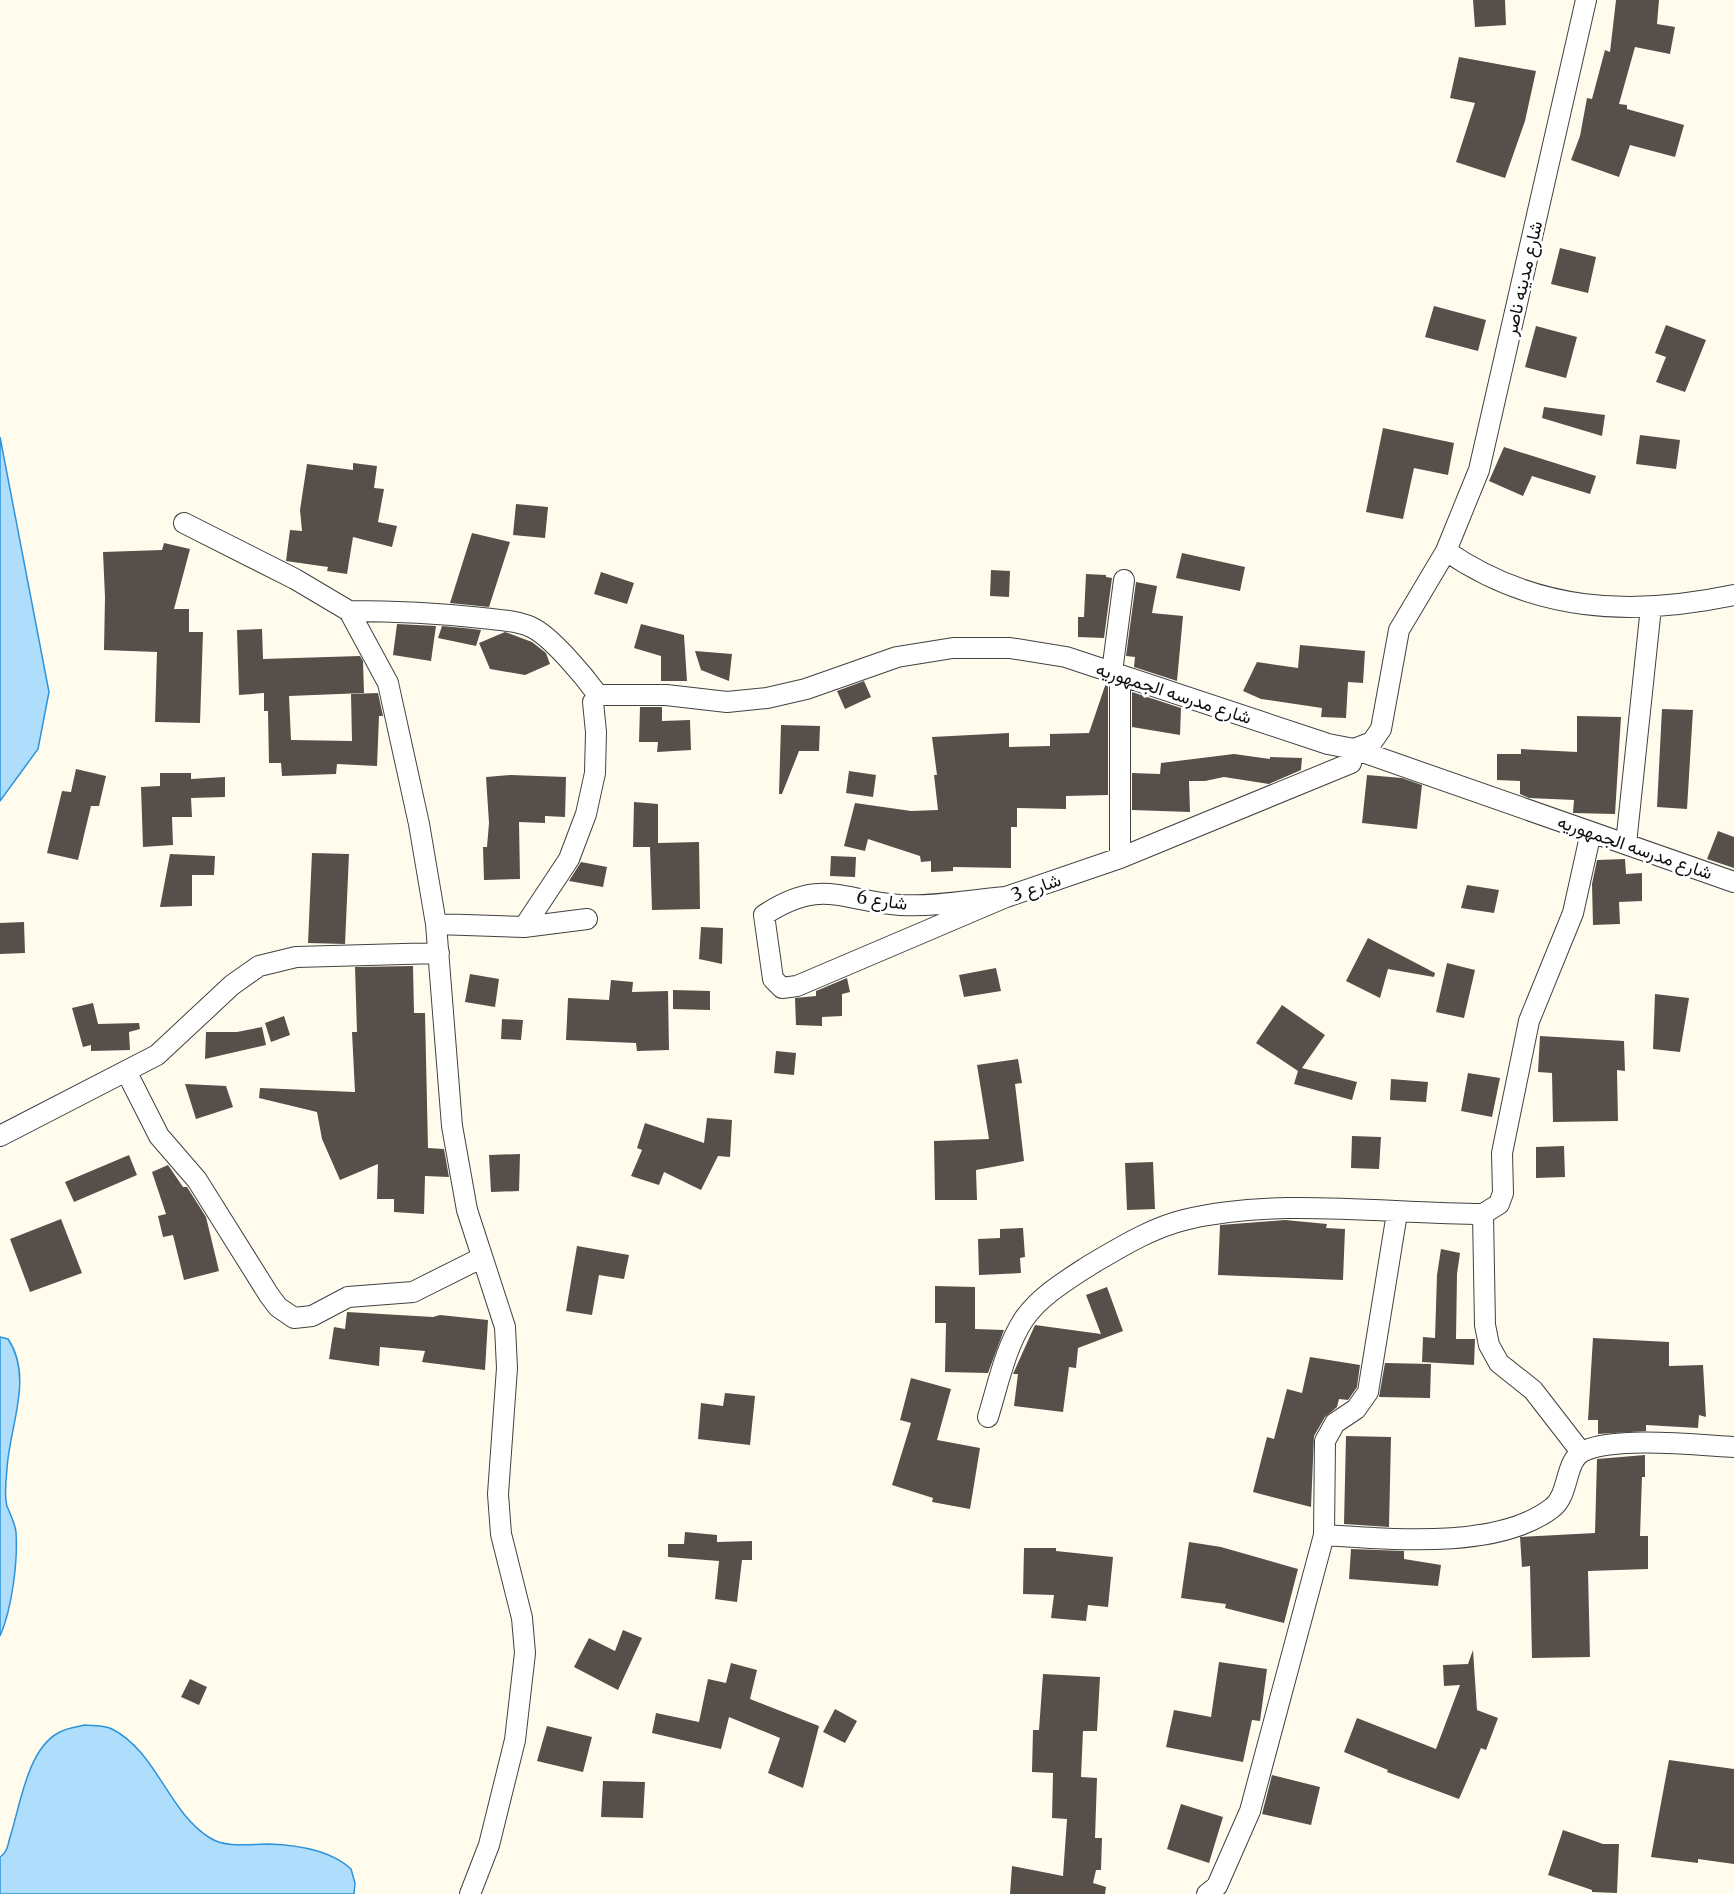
<svg xmlns="http://www.w3.org/2000/svg" width="1734" height="1894" font-family="Merriweather,Vazirmatn,serif">
  <style>
    .water { fill: #aedefc; stroke: #2e93d9; stroke-width: 1.5 }
    .building { fill: #574f49 }
    .lines { fill: none; stroke-linecap: round; stroke-linejoin: round }
    .minor-casing { stroke: #414141; stroke-width: 22 }
    .minor { stroke: #fff; stroke-width: 20 }
    .labels { text-anchor: middle; dominant-baseline: central; stroke-width: 6; stroke-linejoin: round; paint-order: stroke }
    .street-label { font-size: 18px; fill: #0e0e0e; stroke: #fff }
  </style>
  <rect width="100%" height="100%" fill="#fffcee"/>
  <path class="water" d="M0 437 49 692 38 749 0 801Z
    M0 1337 8 1339C34 1377 9 1428 7 1469 6 1480 4 1495 7 1506 10 1514 15 1523 16 1532 18 1561 12 1609 0 1636Z
    M85 1725C93 1726 105 1725 112 1729 157 1752 168 1812 210 1838 226 1848 250 1844 269 1844 296 1845 331 1850 351 1869L355 1883 354 1894H0V1857C7 1853 8 1845 10 1837 20 1807 27 1750 58 1733 66 1728 76 1727 85 1725Z"/>
  <path class="building" d="M1473 0H1505L1506 25 1475 27Z
    M1616 0H1659L1657 24 1675 27 1670 54 1635 47 1619 104 1627 105V109L1684 125 1675 157 1630 145 1619 177 1571 160 1580 136 1587 98 1592 99 1605 50 1610 52Z
    M1459 57 1536 71 1525 121 1505 178 1456 162 1475 103 1450 98Z
    M1560 248 1596 257 1588 293 1551 284Z
    M1434 306 1486 320 1478 351 1425 337Z
    M1666 325 1706 340 1685 392 1656 382 1666 357 1655 353Z
    M1536 326 1577 337 1566 378 1525 367Z
    M1544 407 1605 415 1602 436 1542 418Z
    M1383 428 1454 443 1448 475 1414 468 1403 519 1366 512Z
    M1640 435 1680 440 1676 469 1636 464Z
    M1504 447 1596 476 1590 494 1532 476 1523 496 1489 481Z
    M353 463 377 466 374 488 384 489 378 522 397 526 392 547 353 537 347 574 327 571 328 567 286 561 290 530 302 531 300 510 307 464 353 470Z
    M516 504 548 507 545 538 513 535Z
    M472 533 510 542 489 607 450 603Z
    M164 543 190 549 174 609H189V632H203L200 723 155 722 157 652 104 650 105 597 103 552 162 550Z
    M1182 553 1245 567 1240 591 1176 578Z
    M991 570 1010 571 1009 597 990 596Z
    M601 572 634 583 627 604 594 594Z
    M1086 574 1106 575V577L1112 578 1104 638 1078 637V617H1084Z
    M1136 582 1157 586 1152 613 1183 616 1177 681 1134 667 1135 657 1126 656Z
    M397 624 436 626 431 661 393 655Z
    M641 624 684 635 687 681H661V656L634 648Z
    M442 626 464 628 481 630 476 646 438 638Z
    M262 629 263 659 360 656 363 661 364 693 289 696 291 740 352 741 351 694 378 693 383 716H379L377 766 337 764 336 774 282 776 281 763H269L268 711H264V693L239 695 237 630Z
    M505 632 532 642 546 653 550 664 525 675 490 669 479 643Z
    M1300 645 1365 651 1363 683 1348 682 1346 718 1321 717 1322 708 1261 699 1243 691 1257 662 1298 668Z
    M695 651 732 654 729 681 701 670Z
    M864 681 871 697 845 709 837 691Z
    M1106 683 1108 684V795L1066 796V809L1017 808V827H1011V868L953 867V871L931 872V861L921 862 920 856 868 839 865 851 844 846 855 803 911 811 938 810 934 775H937L932 737 1009 733V747L1050 746V734L1089 733Z
    M1132 692 1181 708 1180 735 1132 727Z
    M640 707H662V721L690 720 691 750 657 752 658 742H639Z
    M1662 709 1693 710 1687 809 1657 807Z
    M1577 716 1621 717 1615 814 1573 813 1574 800 1529 798 1520 794V781L1497 780V754H1521V749L1577 752Z
    M781 725 820 726 819 751H799L782 794H779Z
    M1234 754 1270 759V757L1302 758 1301 770 1269 784 1224 777 1205 781H1189L1190 812 1132 810V773L1160 774 1161 763Z
    M76 769 106 776 99 806H91L78 860 47 853 62 791 71 792Z
    M849 771 876 775 873 797 846 793Z
    M160 773H191V779L225 777V797L191 798 192 817H172L173 845 143 847 141 787 160 786Z
    M511 775 566 777 565 817 545 816V823L519 822 520 879 484 880 483 847H487L489 823 486 777Z
    M1367 775 1402 778 1422 785 1417 829 1362 823Z
    M634 802 658 804V843L699 842 700 909 652 910 650 847H633Z
    M1718 831 1734 837V868L1707 859Z
    M312 853 349 854 345 944 308 943Z
    M170 854 215 856 214 875H192V906L160 907Z
    M831 856 856 857 855 877 830 876Z
    M1625 859 1626 874 1642 873V901L1619 902 1620 924 1593 925 1592 884 1597 860Z
    M581 862 607 867 603 887 569 881Z
    M1467 885 1499 890 1494 913 1461 908Z
    M24 922 25 953 0 954V923Z
    M701 927 723 928 722 964 699 959Z
    M1368 938 1435 973 1434 977 1388 969 1380 998 1346 981Z
    M1447 963 1475 970 1464 1018 1436 1012Z
    M413 966 414 1013H425L428 1148 444 1149 449 1177 425 1176 424 1214 394 1212V1199H377L378 1164 340 1180 322 1139 317 1112 259 1098 260 1088 355 1092 352 1032H357L355 967Z
    M996 968 1001 991 964 997 959 975Z
    M470 974 499 979 495 1007 465 1002Z
    M847 978 850 992 842 994V1016L822 1017V1026L796 1025 795 998 816 996V991Z
    M611 980 633 982 632 992 668 991 669 1050 637 1051 636 1043 566 1040 568 998 609 1000Z
    M673 990 710 991V1010L673 1009Z
    M1655 994 1689 998 1680 1052 1653 1049Z
    M93 1003 98 1024 139 1023 140 1029 129 1032 130 1050 91 1051V1045L83 1047 72 1008Z
    M1282 1005 1325 1035 1302 1068 1357 1082 1352 1100 1294 1084 1298 1071 1256 1043Z
    M284 1016 290 1035 271 1042 265 1023Z
    M502 1019 523 1020 521 1040 501 1039Z
    M262 1027 266 1045 205 1059 206 1032H237Z
    M1540 1036 1624 1041 1625 1071 1617 1070 1618 1121 1553 1122 1552 1073 1538 1072Z
    M776 1051 796 1053 794 1075 774 1073Z
    M1018 1059 1022 1083 1015 1084 1024 1161 976 1170 977 1200H935L934 1141 989 1139 977 1065Z
    M1468 1073 1500 1078 1492 1117 1461 1111Z
    M1391 1079 1428 1082 1426 1102 1390 1100Z
    M185 1084 226 1086 233 1107 196 1119Z
    M707 1118 732 1120 730 1157 718 1156 701 1190 664 1172 659 1185 631 1176 642 1150 637 1148 645 1123 704 1143Z
    M1352 1136 1381 1137 1379 1169 1351 1168Z
    M1564 1146 1565 1177 1536 1178V1147Z
    M520 1154 519 1191 491 1192 489 1155Z
    M129 1155 137 1175 74 1202 65 1182Z
    M1153 1162 1155 1209 1127 1210 1125 1163Z
    M168 1165 183 1187H187L206 1217 219 1271 184 1280 173 1235 163 1237 158 1216 166 1214 152 1172Z
    M61 1219 82 1273 30 1292 10 1239Z
    M1285 1220 1327 1224 1326 1228 1345 1229 1343 1280 1218 1275 1220 1225Z
    M1023 1228 1025 1257 1020 1258 1021 1273 979 1275 978 1239 1000 1238V1229Z
    M577 1246 629 1255 624 1279 599 1275 592 1315 566 1311Z
    M1441 1249 1460 1253 1457 1274 1456 1339H1475L1474 1365 1422 1362 1423 1337 1435 1338 1437 1275Z
    M935 1286 975 1287V1329L1004 1330 988 1373 945 1372 946 1323H935Z
    M1107 1287 1123 1331 1078 1348 1076 1368 1069 1367 1063 1412 1014 1406 1018 1374H1013L1035 1325 1101 1334 1086 1295Z
    M347 1312 433 1317 440 1315 488 1320 485 1370 422 1362 425 1351 380 1347 379 1366 329 1359 334 1327 345 1329Z
    M1593 1338 1669 1342V1366L1703 1365 1706 1417 1699 1415 1698 1428 1646 1425V1431L1598 1434V1420H1588Z
    M1310 1357 1360 1365 1357 1387 1348 1400 1339 1399 1337 1407 1325 1417 1314 1436 1311 1507 1253 1492 1267 1437 1274 1439 1287 1389 1302 1393Z
    M1385 1363 1431 1364 1430 1398 1379 1397Z
    M911 1378 951 1389 937 1440 980 1448 970 1509 932 1502 933 1498 892 1485 911 1423 900 1420Z
    M725 1393 755 1396 750 1445 698 1439 701 1403 723 1406Z
    M1346 1436 1391 1437 1389 1527 1344 1524Z
    M1645 1455V1477H1642L1640 1536H1648V1569L1588 1571 1590 1657 1532 1658 1530 1566 1522 1567 1520 1537 1595 1533 1597 1459Z
    M685 1532 717 1535V1542L752 1541V1560H742L737 1602 715 1599 719 1561 668 1557V1544H684Z
    M1189 1542 1221 1547 1298 1569 1284 1623 1225 1608 1226 1604 1181 1598Z
    M1024 1548H1056V1551L1113 1557 1108 1607 1088 1605 1086 1621 1051 1618 1054 1595 1023 1594Z
    M1351 1549 1404 1551V1559L1441 1565 1438 1586 1349 1579Z
    M623 1630 642 1638 618 1690 574 1667 589 1638 615 1651Z
    M1473 1650 1477 1710 1498 1718 1486 1750 1481 1748 1459 1799 1387 1772 1388 1770 1344 1752 1357 1718 1436 1749 1460 1685 1444 1686 1443 1665 1468 1664Z
    M1219 1662 1267 1669 1260 1721 1252 1720 1243 1762 1166 1747 1174 1710 1211 1717Z
    M731 1663 757 1670 750 1699 819 1726 803 1788 768 1773 780 1738 729 1717 721 1749 652 1733 656 1713 699 1722 708 1679 726 1683Z
    M1043 1674 1100 1677 1097 1731H1083L1081 1777 1097 1778 1095 1838H1102L1101 1870H1096L1093 1883 1106 1887 1105 1894H1010L1012 1866 1063 1876 1067 1819 1052 1818 1053 1773 1032 1772 1033 1730H1039Z
    M190 1679 207 1687 199 1705 181 1697Z
    M835 1709 857 1721 845 1743 823 1732Z
    M547 1726 592 1737 583 1772 537 1761Z
    M1669 1760 1734 1769V1864L1698 1859V1863L1651 1857Z
    M1272 1775 1320 1787 1311 1825 1262 1814Z
    M603 1781 645 1782 643 1818 601 1817Z
    M1181 1804 1223 1817 1209 1863 1167 1849Z
    M1563 1830 1603 1844H1619L1617 1893 1592 1892V1890L1548 1875Z"/>
  <g class="lines">
    <defs>
      <path id="minor" d="M184 523 295 579 349 611 388 683 419 824 436 924 452 1126 467 1210 505 1327 507 1368 498 1494 501 1534 522 1618 525 1653 515 1740 489 1845 470 1894
        M1446 551C1535 612 1630 617 1734 595
        M349 611C394 611 437 613 482 618 498 620 516 620 531 627 551 636 584 676 598 695
        M1112 672 1124 580
        M598 695H666L727 702 767 698 806 689 897 657 953 648H1010L1066 657 1328 744 1354 749 1734 882
        M1626 844 1651 607
        M1120 858V675
        M1006 897C971 900 935 907 900 905 841 901 822 877 764 915L773 979 782 988 797 986 1006 897 1120 858 1351 763 1354 749 1372 742 1381 729 1399 630 1446 551 1479 470 1586 0
        M436 924 524 927 587 919
        M524 927 569 859 586 814 595 773 596 732 593 702 598 695
        M126 1071 159 1136 197 1180 269 1295 278 1307 294 1318 312 1316 348 1297 413 1292 481 1258
        M0 1136 157 1055 232 985 259 966 296 957 439 953
        M1483 1214 1485 1325 1489 1345 1499 1363 1533 1390 1581 1452
        M988 1417C998 1385 1005 1348 1024 1319 1040 1296 1067 1280 1090 1265 1119 1248 1151 1228 1184 1220 1277 1197 1387 1214 1483 1214L1499 1204 1503 1193 1502 1153 1529 1021 1573 913 1591 832
        M1324 1535C1389 1539 1498 1550 1552 1508 1570 1495 1564 1460 1584 1451 1616 1436 1698 1445 1734 1447
        M1207 1894 1217 1886 1250 1811 1324 1535 1325 1441 1335 1423 1356 1409 1368 1392 1397 1213"/>
    </defs>
    <use href="#minor" class="minor-casing"/>
    <use href="#minor" class="minor"/>
  </g>
  <g class="labels">
    <g class="street-label">
      <text transform="translate(1523 278) rotate(-77)">شارع مدينه ناصر</text>
      <text transform="translate(1174 693) rotate(18)">شارع مدرسه الجمهوريه</text>
      <text transform="translate(1635 847) rotate(19)">شارع مدرسه الجمهوريه</text>
      <text transform="translate(1036 887) rotate(-19)">شارع 3</text>
      <text transform="translate(882 900) rotate(8)">شارع 6</text>
    </g>
  </g>
</svg>
